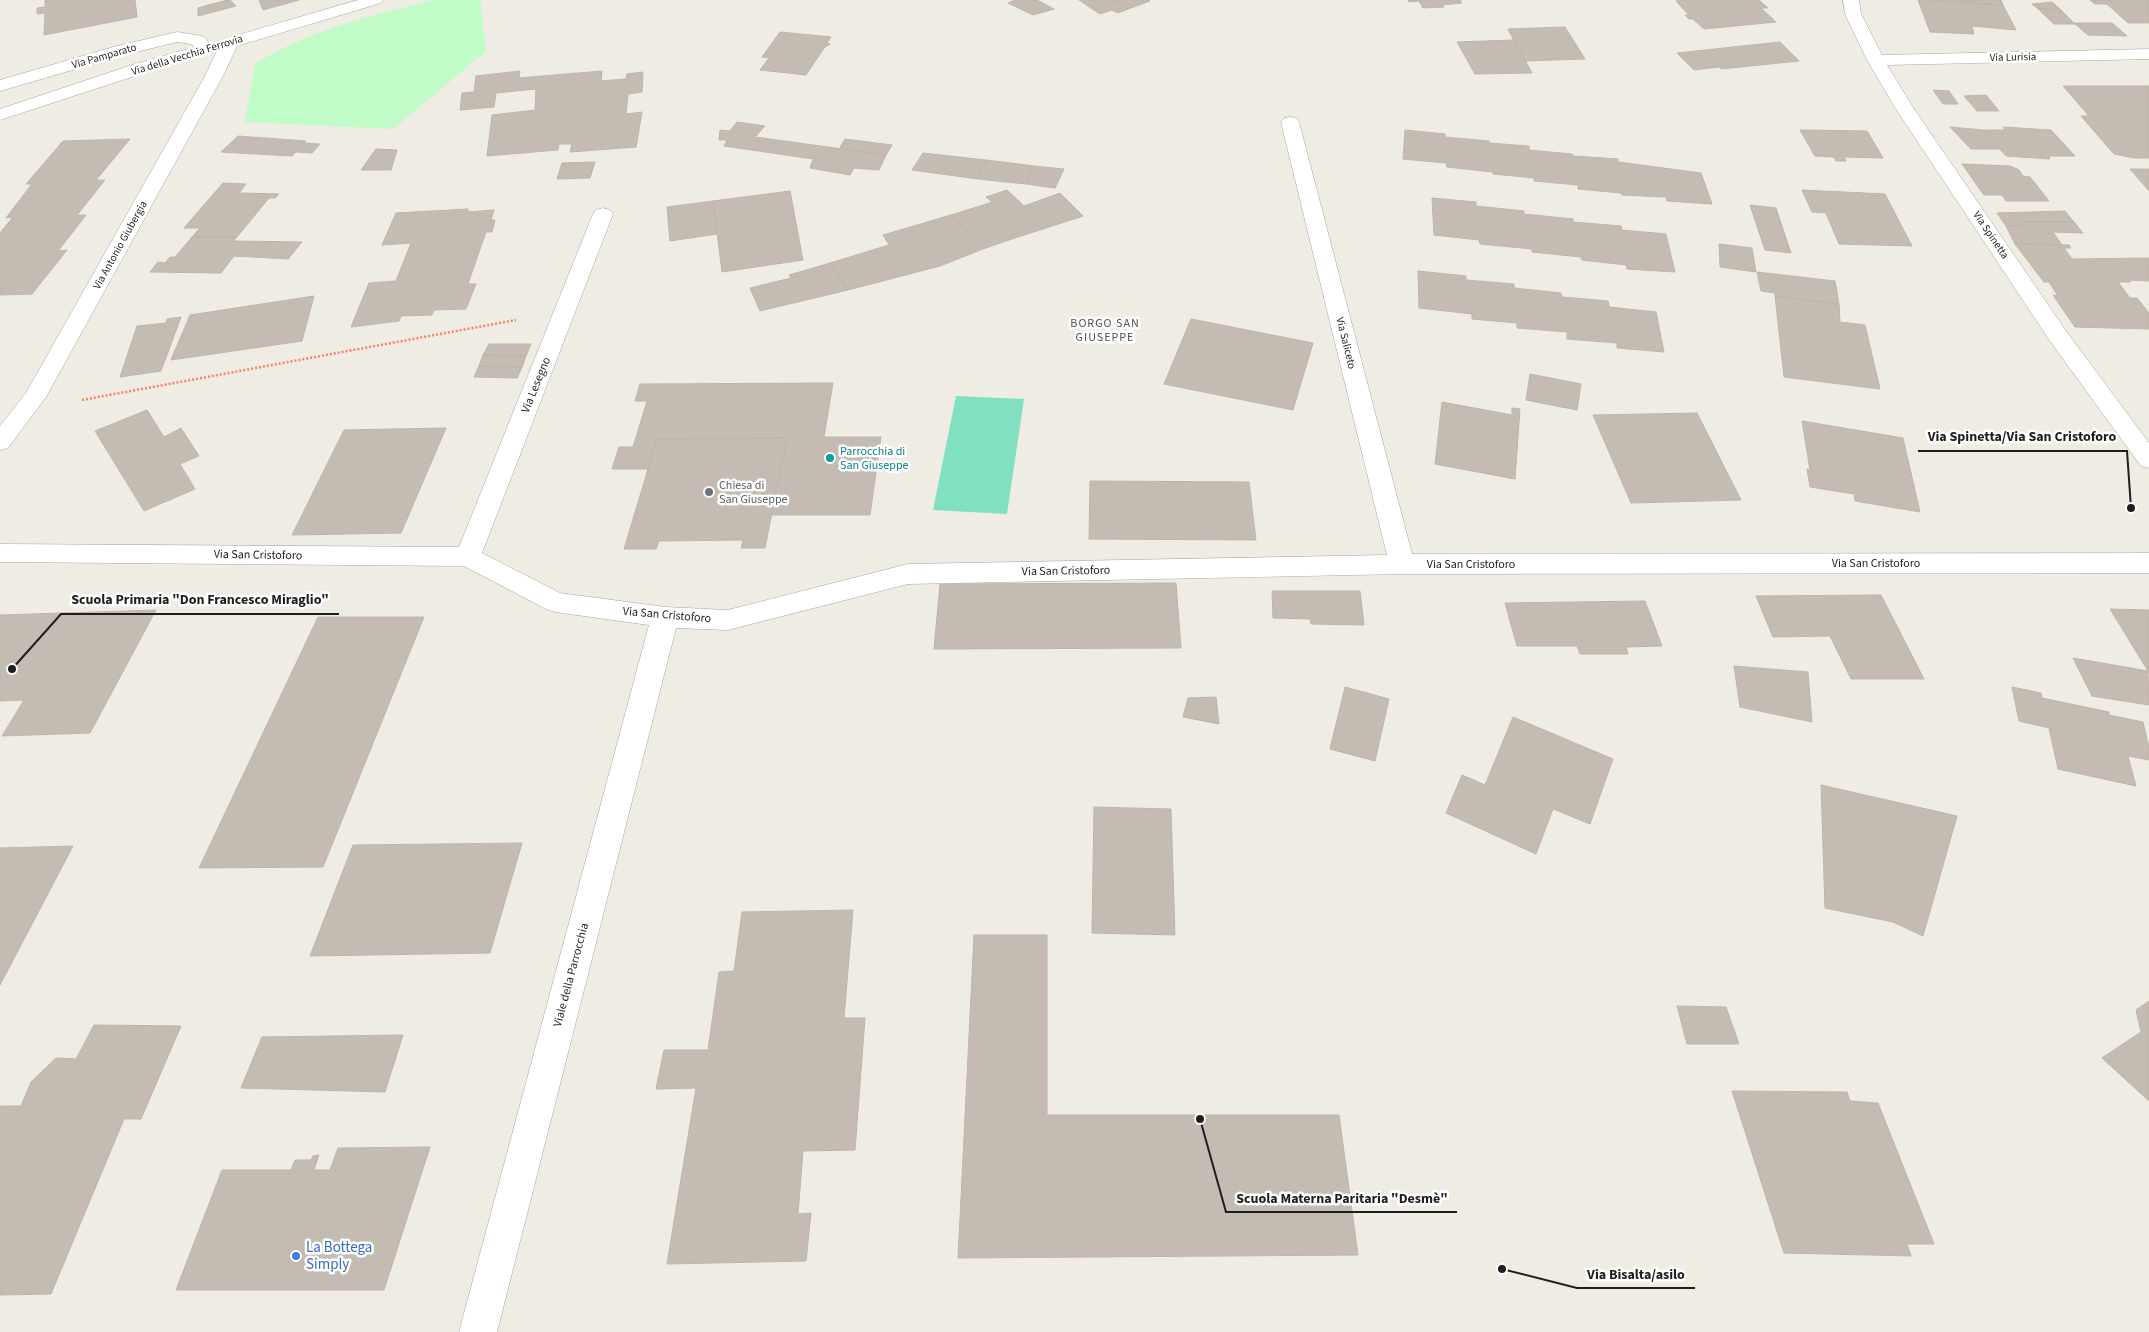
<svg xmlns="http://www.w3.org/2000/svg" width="2149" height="1332" font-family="'Source Sans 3',sans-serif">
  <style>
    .park { fill: #c0fbc8 }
    .pitch { fill: #80e0c0 }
    .building { fill: #c4bcb3; stroke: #c1b4a6 }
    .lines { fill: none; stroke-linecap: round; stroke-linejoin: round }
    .minor-casing { stroke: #a5a5a5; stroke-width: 1 }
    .path { stroke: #fd7f68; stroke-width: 2.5; stroke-dasharray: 2 2; stroke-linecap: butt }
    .minor { fill: #fff; fill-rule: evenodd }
    .culture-dot { fill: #0f9aa8; stroke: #fff; stroke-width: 2 }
    .worship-dot { fill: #6b7280; stroke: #fff; stroke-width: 2 }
    .shop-dot { fill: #3f7fe0; stroke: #fff; stroke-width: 2 }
    .labels { text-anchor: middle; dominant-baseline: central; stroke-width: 5; stroke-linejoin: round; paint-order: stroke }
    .far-street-label { font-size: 11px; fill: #1e1e1e; stroke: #fff }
    .far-quarter-label { font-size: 12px; letter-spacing: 1px; fill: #515151; stroke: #fff }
    .street-label { font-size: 12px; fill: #1e1e1e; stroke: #fff }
    .culture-label { font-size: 12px; fill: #0d838f; stroke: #fff; text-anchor: start }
    .worship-label { font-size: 12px; fill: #5b616d; stroke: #fff; text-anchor: start }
    .near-shop-label { font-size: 15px; fill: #366cbe; stroke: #fff; text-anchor: start }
    .leader { fill: none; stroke: #1e1e1e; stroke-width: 2 }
    .callout-dot { fill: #1e1e1e; stroke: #fff; stroke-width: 2 }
    .callout-label { font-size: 14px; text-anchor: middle; font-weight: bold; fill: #1e1e1e; stroke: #fff; stroke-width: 5; stroke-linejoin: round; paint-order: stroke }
  </style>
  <rect width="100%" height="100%" fill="#efece4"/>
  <path class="park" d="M433 0H480L486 51 393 129 245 122 255 64C309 30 371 16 433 0Z"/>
  <path class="pitch" d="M956 396 1024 399 1007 514 933 510Z"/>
  <path class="building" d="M45 0H135L137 17 44 35 45 13 37 14V8L45 7Z
    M227 0H230L236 6 198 16V8Z
    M259 0H299L263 10Z
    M1015 0H1037L1054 9 1033 15 1008 3Z
    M1079 0H1113L1128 9 1118 13 1112 10 1100 14Z
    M1113 0H1148L1150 1 1128 9Z
    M1408 0H1460L1462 3 1442 5 1444 7 1423 8 1419 1 1409 2Z
    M1686 0H1759L1768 8H1761L1776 22 1704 29 1693 19H1689L1685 15H1689L1676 1Z
    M1918 0 2003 5 2016 30 1972 26 1974 34 1930 32Z
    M1930 0H2001L2003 5Z
    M2090 0H2149V23H2128L2107 4H2095Z
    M2052 2 2061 10 2037 8 2032 4Z
    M2037 8 2061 10 2075 24H2054Z
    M2074 23H2112L2127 36 2088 35Z
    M1565 27 1585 59 1525 61 1508 29Z
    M780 32 831 37 827 43 830 44 824 48 806 75 760 70 769 58 762 57Z
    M1514 40 1532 73 1475 74 1457 42Z
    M1780 42 1799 61 1721 69 1719 67 1694 70 1677 53Z
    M520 71 519 78 602 71 601 81 626 79 627 74 643 72 642 92 628 94 626 114 642 112 636 147 570 152 572 144H559L558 150 487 156 492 115 535 110 536 89 496 93 494 107 460 110 462 93 474 92 476 76Z
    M2063 86H2149V158H2134L2114 154 2081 116H2089Z
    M1933 90 1949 91 1958 104H1943Z
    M1986 95 1999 111H1977L1964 96Z
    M737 122 765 126 755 137 886 155 879 170 854 168 850 175 810 168 813 159 724 146 727 140H719L720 130 730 131Z
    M1950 127 1983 130 2000 149H1971Z
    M2003 127 2051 130 2075 156H2049L2050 159 2006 156 1983 130H2005Z
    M1405 130 1445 134V137L1489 141V143L1529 146V150L1572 154 1573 156 1618 159V162L1701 173 1712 204 1667 201 1666 197 1622 195 1621 193 1578 189V185L1534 181V178L1493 174V172L1447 167 1446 163 1403 159Z
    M1800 130 1867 131 1883 158 1844 157 1846 161H1836L1834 157 1815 156Z
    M238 136 306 141 304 143 320 144 312 153 296 152 292 156 221 152Z
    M130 139 96 180H105L77 215H86L58 251 67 250 32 294 0 295V233L13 217 6 218 32 184H26L63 141Z
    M845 139 892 145 886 155 840 148Z
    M376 149 397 150 391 170H361Z
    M923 153 986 160 978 179 912 170Z
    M986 160 1034 166 1026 184 978 179Z
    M595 162 590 178 557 179 562 163Z
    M1962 164 2010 166 2019 170 2023 176 2030 177 2049 201H2006L2002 195H1984Z
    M1034 166 1064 169 1055 188 1026 184Z
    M2130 169H2149V191Z
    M223 183 246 184 239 193 279 194 275 198H269L237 237H192L200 228H184Z
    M1007 190 1024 206 1060 193 1083 216 1009 240 980 206 992 202 986 197Z
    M1802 190 1885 194 1912 246 1839 244 1826 213 1812 212Z
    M790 191 803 260 722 272 713 201Z
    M1432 198 1476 202V206L1524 211V214L1573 219V222L1621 226 1622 230 1666 234 1675 272 1627 269 1626 265 1582 260 1581 257 1532 252V249L1480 244 1479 240 1434 235Z
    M713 201 717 234 670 241 667 207Z
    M1750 205 1776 208 1791 253 1765 250Z
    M980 206 1009 240 983 249 951 215Z
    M468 209V212L494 210 491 220H495L492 232H486L468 284H476L466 309 434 310 432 315 401 316 399 321 351 327 369 283 396 281 411 243 382 245 396 213Z
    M2065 211 2074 222H2021L2023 226H2006L1997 213Z
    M951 215 983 249 940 266 848 290 830 263 889 245 883 235Z
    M2021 222H2074L2083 233 2053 232 2062 245 2015 244 2006 226H2023Z
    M192 237H237L233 241 302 242 288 259 234 256 221 273 150 272 158 262 165 263 170 257H175Z
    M1719 244 1752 248 1756 272 1720 267Z
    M2015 244 2069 245 2071 248H2064L2072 259 2149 258V281L2129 280 2131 282H2118L2130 298H2137L2149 313V329L2075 327 2053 295 2058 296 2049 282H2044Z
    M830 263 848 290 760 311 750 288 791 278 789 275Z
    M1418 271 1466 276V280L1514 284V288L1561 293 1562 297 1608 301 1609 307 1656 312 1664 352 1617 348V343L1567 339V332L1517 328V323L1472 319V314L1419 308Z
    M1757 272 1835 281 1839 304 1775 296V293L1761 291Z
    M314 296 302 341 171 360 190 315Z
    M1775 296 1839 304 1840 322 1865 325 1880 389 1784 377Z
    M181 317 161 371 120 377 137 326 166 323 167 319Z
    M1191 319 1313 343 1293 410 1164 384Z
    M489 344H531L526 356 483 355Z
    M483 355 526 356 522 367 479 366Z
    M479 366 522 367 517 378 474 377Z
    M1530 374 1581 384 1577 410 1526 400Z
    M833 383 824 437H881L870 515H771L787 438 657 439 648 469H612L619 447H633L647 401H635L640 384Z
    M1442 402 1512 415V408L1520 409 1515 479 1435 464Z
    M147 410 164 437 181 428 199 456 180 464 195 489 144 511 95 431Z
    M1697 413 1741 500 1631 503 1593 415Z
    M1802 421 1903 438 1920 512 1855 501 1854 494 1810 487 1807 469 1810 470Z
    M446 428 401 533 292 535 344 430Z
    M787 438 765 548H741L743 540 659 541 656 549H624L657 439Z
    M1090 481 1249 482 1256 540 1089 539Z
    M1176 583 1181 648 934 649 940 584Z
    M1272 591H1360L1364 625 1311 624 1310 619 1273 618Z
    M1881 595 1924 679H1851L1830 636 1773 637 1756 596Z
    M1645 601 1662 646 1626 647 1628 654H1580L1577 646H1517L1505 603Z
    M2110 609 2149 610V673L2148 671Z
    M156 610 90 733 2 736 24 700 0 701V615Z
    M318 617H424L323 867 199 868Z
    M2073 658 2148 671 2149 705 2092 696Z
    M1734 666 1808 672 1812 722 1740 707Z
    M1345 687 1389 699 1375 761 1330 749Z
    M2012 687 2041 693 2042 698 2109 712V715L2143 722 2149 748V760L2128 756 2136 786 2058 769 2049 728 2019 721Z
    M1216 697 1219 724 1183 717 1188 698Z
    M1513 717 1613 759 1590 824 1553 809 1536 854 1446 813 1462 775 1485 785Z
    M1821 785 1957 816 1923 936 1893 922 1825 908Z
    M1094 807 1171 809 1175 935 1092 933Z
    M522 843 490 953 310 956 353 845Z
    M73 846 0 985V848Z
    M853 910 844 1018H865L855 1150 803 1151 798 1214 811 1213 806 1261 667 1264 696 1088 656 1089 664 1050H708L719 972 734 971 742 912Z
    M974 935H1047V1115H1339L1358 1255 958 1258Z
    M2149 1001V1101L2102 1058 2141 1032 2136 1010Z
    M1677 1006 1726 1007 1739 1044H1687Z
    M94 1025 181 1026 141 1119H124L51 1294 0 1295V1106H21L31 1082 56 1058 76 1059Z
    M403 1035 385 1092 241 1088 262 1037Z
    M1732 1091 1847 1092 1850 1101 1878 1103 1934 1244H1907L1911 1256 1784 1253Z
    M430 1147 384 1290H176L222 1170H291L295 1160H311L313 1156 319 1155 314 1170H330L338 1148Z"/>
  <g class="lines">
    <defs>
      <path id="minor" d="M358 0H383L381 3 237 46 223 76 46 397 8 448 0 450V426L26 393 205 76 217 51 144 73 0 120V109L132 65 195 47 191 44 177 42 128 54 0 91V80L117 46 177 32 202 36 210 43Z
        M1843 0H1859L1861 14 1882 55 2149 49V59L1887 65 1914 109 2066 331 2149 443V468L2141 466 2050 341 1896 109 1867 60 1845 14Z
        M1290 117 1296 118 1299 122 1412 554 2149 553V573L1402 574 908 584 728 630 676 628 497 1332H459L649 625 555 612 546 609 464 566 0 562V544L459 547 593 214 596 210 603 208 610 210 613 214 482 553 560 593 665 607 728 610 908 564 1387 555 1281 122 1284 118Z"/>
    </defs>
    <use href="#minor" class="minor-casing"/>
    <path class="path" d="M82 400 516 320"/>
    <use href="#minor" class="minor"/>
  </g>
  <circle class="culture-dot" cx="830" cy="458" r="5"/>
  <circle class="worship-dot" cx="709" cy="492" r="5"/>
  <circle class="shop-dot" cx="296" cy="1256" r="5"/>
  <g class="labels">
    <g class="far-street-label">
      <text transform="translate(187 55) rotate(-17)">Via della Vecchia Ferrovia</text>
      <text transform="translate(104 56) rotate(-16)">Via Pamparato</text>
      <text transform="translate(2013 57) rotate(-1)">Via Lurisia</text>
      <text transform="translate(1991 235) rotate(56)">Via Spinetta</text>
      <text transform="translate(120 245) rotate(-61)">Via Antonio Giubergia</text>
      <text transform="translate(1346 343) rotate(76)">Via Saliceto</text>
    </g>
    <g class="far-quarter-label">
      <text x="1105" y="323">BORGO SAN<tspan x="1105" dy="14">GIUSEPPE</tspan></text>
    </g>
    <g class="street-label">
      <text transform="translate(536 385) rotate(-68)">Via Lesegno</text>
      <text transform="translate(258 555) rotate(1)">Via San Cristoforo</text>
      <text x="1876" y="563">Via San Cristoforo</text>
      <text x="1471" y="564">Via San Cristoforo</text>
      <text transform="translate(1066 571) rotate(-1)">Via San Cristoforo</text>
      <text transform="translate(667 615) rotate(5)">Via San Cristoforo</text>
      <text transform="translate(571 975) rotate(-75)">Viale della Parrocchia</text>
    </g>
    <g class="culture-label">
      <text x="840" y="451">Parrocchia di<tspan x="840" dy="14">San Giuseppe</tspan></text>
    </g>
    <g class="worship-label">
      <text x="719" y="485">Chiesa di<tspan x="719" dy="14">San Giuseppe</tspan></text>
    </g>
    <g class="near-shop-label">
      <text x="306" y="1247">La Bottega<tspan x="306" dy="17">Simply</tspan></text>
    </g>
  </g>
  <path class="leader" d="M2131 508L2127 451H1918M12 669L61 614H339M1200 1119L1226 1212H1457M1502 1269L1577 1288H1695"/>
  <g class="callout-dot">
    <circle cx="2131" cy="508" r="5"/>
    <circle cx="12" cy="669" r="5"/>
    <circle cx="1200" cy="1119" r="5"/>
    <circle cx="1502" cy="1269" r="5"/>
  </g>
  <g class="callout-label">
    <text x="2022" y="441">Via Spinetta/Via San Cristoforo</text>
    <text x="200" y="604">Scuola Primaria "Don Francesco Miraglio"</text>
    <text x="1342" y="1203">Scuola Materna Paritaria "Desmè"</text>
    <text x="1636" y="1279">Via Bisalta/asilo</text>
  </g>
</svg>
